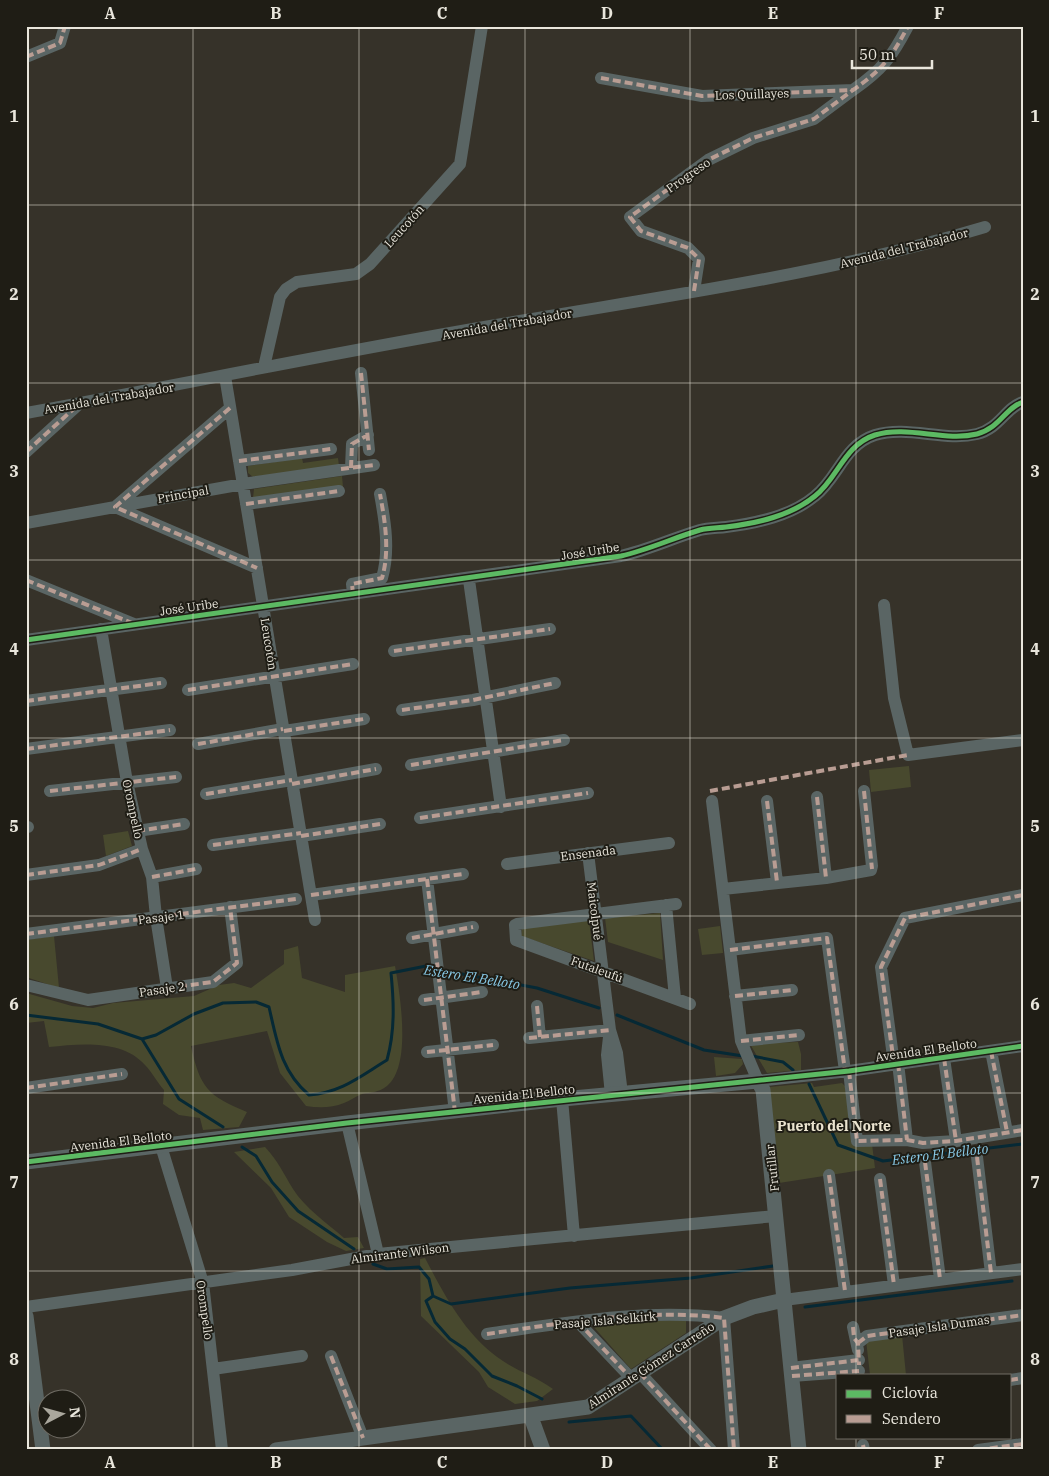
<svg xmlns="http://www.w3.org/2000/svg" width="1049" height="1476" font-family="'IBM Plex Serif',serif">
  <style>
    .green { fill: #48492e }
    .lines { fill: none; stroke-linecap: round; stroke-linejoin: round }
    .stream { stroke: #062935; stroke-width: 3 }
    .minor { stroke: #5a6564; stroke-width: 12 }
    .tertiary { stroke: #5a6564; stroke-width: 15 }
    .quiet { stroke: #b99d93; stroke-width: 4; stroke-dasharray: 8 4; stroke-linecap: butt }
    .cycleway-casing { stroke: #1f1d15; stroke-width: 8 }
    .cycleway { stroke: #5cba63; stroke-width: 5 }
    .grid { fill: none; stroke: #e9e6dc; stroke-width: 1; stroke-opacity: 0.55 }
    .labels { text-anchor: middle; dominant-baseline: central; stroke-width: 4; stroke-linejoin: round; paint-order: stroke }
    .street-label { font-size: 12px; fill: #e9e6dc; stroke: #1f1d15 }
    .water-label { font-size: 14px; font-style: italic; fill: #89cbe9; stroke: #1f1d15 }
    .neighbourhood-label { font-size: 14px; font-weight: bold; fill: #ebe4d0; stroke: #1f1d15 }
    .neatline { fill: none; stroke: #e9e6dc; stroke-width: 2 }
    .grid-label { font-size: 16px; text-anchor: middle; font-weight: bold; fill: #e9e6dc }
  </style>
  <rect width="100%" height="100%" fill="#363229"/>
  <path class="green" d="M302 458 303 463 338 458 339 466 253 477 248 473V466Z
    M342 476 343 487 253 498 254 489Z
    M909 766 911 787 871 792 869 770Z
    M128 831 132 846 106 856 103 835Z
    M660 913 663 960 608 942 605 918Z
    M589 920 594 961 521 936 522 927Z
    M720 926 723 953 702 955 698 929Z
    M54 936 59 988 26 977V940Z
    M298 946 302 978 345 992V975L395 966C400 994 412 1066 387 1086 378 1093 371 1092 362 1094 356 1096 350 1101 344 1103 332 1108 319 1108 306 1106L280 1073 267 1031 191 1046C200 1088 208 1096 247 1112L239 1127 203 1130 200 1118 179 1115 163 1104 164 1090C157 1082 152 1072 145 1065 122 1039 80 1044 49 1047L44 1021 26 1023V993L72 1006 93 1008 113 1003 194 996 219 985 234 983 251 988 284 964V950Z
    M798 1042 801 1054V1070L767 1073 750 1044Z
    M714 1057 742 1059 743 1064 735 1073 716 1076Z
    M812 1083 814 1087 842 1083 845 1086 853 1145 872 1144 875 1168 779 1183 769 1087Z
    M265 1147C279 1162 283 1173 293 1189 305 1208 327 1223 344 1238L358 1237 364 1248 346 1251 327 1242 289 1217 271 1188 234 1152Z
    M425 1258C445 1296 466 1337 503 1361 519 1372 535 1376 553 1389L537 1401 515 1404 488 1387 479 1372 421 1316 420 1259Z
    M686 1319V1333L631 1369 592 1325Z
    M902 1335 906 1375H870L866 1340Z"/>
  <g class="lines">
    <path class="stream" d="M441 970 537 988 599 1008
      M26 1015 98 1024 142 1039 156 1035 194 1014 223 1003 256 1002 269 1007C277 1042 281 1071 309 1095 342 1092 359 1077 387 1060 395 1031 394 1003 391 973L426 966 435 969
      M617 1015 704 1050 743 1056
      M142 1039 179 1099 223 1127
      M752 1056 783 1062 793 1070
      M809 1084 838 1145 883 1161 1023 1144
      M242 1147 256 1156 272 1182 298 1211 354 1249
      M373 1264 387 1269 419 1267 429 1279 433 1296 426 1301 435 1322 450 1339 465 1349 492 1376 517 1386 542 1399
      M433 1296 451 1304 570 1288 691 1278 773 1266
      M805 1307 1012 1281
      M569 1422 631 1416 663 1450"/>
    <path class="minor" d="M26 57 60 43 65 26
      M601 78 702 96 853 90C882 70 892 57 908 26
      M694 291 699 259 688 248 641 231 630 217 708 160 753 138 814 119 853 90
      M264 367 280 297 286 289 297 282 356 274 370 264 460 164 482 26
      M361 373 369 450
      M225 376 315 920
      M230 408 115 507 257 568
      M26 413C189 383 351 349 514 322 672 295 832 273 985 227
      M26 452 80 403
      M239 461 331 449
      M351 468 352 444 368 435
      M246 504 339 491
      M26 523 243 484 374 465
      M26 580 134 624
      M469 580 501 807
      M353 594 352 584 382 578C390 551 385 521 380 494
      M884 605 894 698 908 755 1023 740
      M101 629 127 782 142 849 152 877 156 917 167 988
      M26 640 621 556C648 550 673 538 700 530 708 528 718 528 726 527 757 523 791 516 815 496 838 478 844 445 875 435 908 425 944 442 977 434 1000 428 1005 408 1023 402
      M394 651 550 629
      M188 690 353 664
      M26 701 161 683
      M402 710 473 700 555 683
      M284 731 364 719
      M198 744 283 729
      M26 749 170 730
      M411 765 564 740
      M292 784 376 769
      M50 791 176 777
      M206 794 292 780
      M817 797 826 878
      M712 801 741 1041 758 1081 849 1071 1023 1046
      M767 801 777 882
      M420 818 588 793
      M26 827H28
      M137 831 184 824
      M301 836 380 824
      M213 845 301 833
      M588 853 610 1030 617 1053 622 1094
      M507 864 669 843
      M26 875 99 865 142 849
      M152 877 196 869
      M427 879 455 1112
      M723 889 826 878 871 870 872 866 864 791
      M311 895 463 874
      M676 904 517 924 515 925 516 940 690 1004
      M666 905 675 998
      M26 934 296 899
      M412 938 473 927
      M730 950 827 938 845 1071
      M26 985 88 1000 213 982 237 963 230 907
      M735 996 792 990
      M424 1000 482 992
      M537 1006 540 1037
      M609 1037 607 1055 611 1095
      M529 1038 610 1030
      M741 1041 799 1035
      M991 1051 1007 1132
      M427 1052 493 1045
      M944 1058 956 1141
      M898 1063 907 1140
      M894 1064 881 967 905 918 1023 895
      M849 1071 857 1141 907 1140 923 1143 956 1141 1023 1130
      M26 1088 122 1074
      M562 1099 574 1236
      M347 1123 378 1254
      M161 1146 203 1283 222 1450
      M977 1157 991 1273
      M925 1162 940 1279
      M829 1175 845 1291
      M880 1179 894 1285
      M784 1300 1023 1269
      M26 1307 292 1270 378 1254 776 1216
      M578 1322 631 1378
      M853 1327 858 1350
      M487 1334C564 1323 646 1308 724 1318L734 1450
      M858 1343 867 1336 1023 1315
      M331 1356 363 1438
      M791 1368 859 1360
      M213 1369 302 1356
      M640 1373 711 1450
      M792 1376 859 1371
      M1010 1380 1023 1378
      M863 1445 864 1450
      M978 1450 1023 1444"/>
    <path class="tertiary" d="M26 1162 347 1123 562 1099 758 1081 763 1090 799 1450
      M26 1316 43 1450
      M531 1417 543 1450
      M276 1450 588 1407 724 1318 753 1307 784 1300"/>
    <path class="quiet" d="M26 57 60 43 65 26
      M601 78 702 96 853 90C882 70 892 57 908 26
      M694 291 699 259 688 248 641 231 630 217 708 160 753 138 814 119 853 90
      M361 373 369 450
      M230 408 115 507 257 568
      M26 452 80 403
      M239 461 331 449
      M351 468 352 444 368 435
      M341 469 374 465
      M246 504 339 491
      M26 580 132 623
      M353 594 352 584 382 578C390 551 385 521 380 494
      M394 651 550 629
      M188 690 353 664
      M26 701 161 683
      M402 710 473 700 555 683
      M284 731 364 719
      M198 744 283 729
      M26 749 170 730
      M411 765 564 740
      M292 784 376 769
      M50 791 176 777
      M710 791 908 755
      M864 791 872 869
      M206 794 292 780
      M817 797 826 878
      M767 801 777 882
      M420 818 588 793
      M26 827H28
      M137 831 184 824
      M301 836 380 824
      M213 845 301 833
      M26 875 99 865 142 849
      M152 877 196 869
      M427 879 455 1112
      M311 895 463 874
      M26 934 296 899
      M412 938 473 927
      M730 950 827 938 845 1071
      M167 988 213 982 237 963 230 907
      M735 996 792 990
      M424 1000 482 992
      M537 1006 540 1037
      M529 1038 610 1030
      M741 1041 799 1035
      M991 1051 1007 1132
      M427 1052 493 1045
      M944 1058 956 1141
      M898 1063 907 1140
      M894 1064 881 967 905 918 1023 895
      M849 1071 857 1141 907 1140 923 1143 956 1141 1023 1130
      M26 1088 122 1074
      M977 1157 991 1273
      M925 1162 940 1279
      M829 1175 845 1291
      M880 1179 894 1285
      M578 1322 631 1378
      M853 1327 854 1338 858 1343 859 1365
      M487 1334C564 1323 646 1308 724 1318L734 1450
      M858 1343 867 1336 1023 1315
      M331 1356 363 1438
      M791 1368 859 1360
      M640 1373 711 1450
      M792 1376 859 1371
      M1010 1380 1023 1378
      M863 1445 864 1450
      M978 1450 1023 1444"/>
    <defs>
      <path id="cycleway" d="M26 640 621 556C648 550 673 538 700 530 708 528 718 528 726 527 757 523 791 516 815 496 838 478 844 445 875 435 908 425 944 442 977 434 1000 428 1005 408 1023 402
        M26 1162 347 1123 849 1071 1023 1046"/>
    </defs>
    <use href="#cycleway" class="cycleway-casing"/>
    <use href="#cycleway" class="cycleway"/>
  </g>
  <path class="grid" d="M193 26V1450M359 26V1450M525 26V1450M690 26V1450M856 26V1375M26 205H1023M26 383H1023M26 560H1023M26 738H1023M26 916H1023M26 1093H1023M26 1271H1023M856 1437V1450"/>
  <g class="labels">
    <g class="street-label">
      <text transform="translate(752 94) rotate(-2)">Los Quillayes</text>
      <text transform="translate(688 175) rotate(-35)">Progreso</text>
      <text transform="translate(404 226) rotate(-48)">Leucotón</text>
      <text transform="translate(904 248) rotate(-14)">Avenida del Trabajador</text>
      <text transform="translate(507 324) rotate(-10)">Avenida del Trabajador</text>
      <text transform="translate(109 398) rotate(-10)">Avenida del Trabajador</text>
      <text transform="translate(183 494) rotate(-10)">Principal</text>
      <text transform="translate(590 551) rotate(-9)">José Uribe</text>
      <text transform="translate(189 607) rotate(-8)">José Uribe</text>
      <text transform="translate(269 644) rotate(81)">Leucotón</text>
      <text transform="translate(133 809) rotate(78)">Orompello</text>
      <text transform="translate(588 853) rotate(-7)">Ensenada</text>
      <text transform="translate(595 911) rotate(83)">Maicolpué</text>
      <text transform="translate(161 917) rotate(-7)">Pasaje 1</text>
      <text transform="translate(597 969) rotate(20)">Futaleufú</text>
      <text transform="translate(162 989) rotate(-8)">Pasaje 2</text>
      <text transform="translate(926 1050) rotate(-8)">Avenida El Belloto</text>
      <text transform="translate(524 1094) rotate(-6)">Avenida El Belloto</text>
      <text transform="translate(121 1141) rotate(-7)">Avenida El Belloto</text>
      <text transform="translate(772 1168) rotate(-96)">Frutillar</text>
      <text transform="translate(400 1253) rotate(-7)">Almirante Wilson</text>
      <text transform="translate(205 1310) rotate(82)">Orompello</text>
      <text transform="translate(605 1320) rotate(-5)">Pasaje Isla Selkirk</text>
      <text transform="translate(939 1326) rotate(-8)">Pasaje Isla Dumas</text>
      <text transform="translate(651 1365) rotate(-33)">Almirante Gómez Carreño</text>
    </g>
    <g class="water-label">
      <text transform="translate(472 977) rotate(9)">Estero El Belloto</text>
      <text transform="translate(940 1154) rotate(-7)">Estero El Belloto</text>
    </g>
    <g class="neighbourhood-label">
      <text x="834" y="1126">Puerto del Norte</text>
    </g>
  </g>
  <rect width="1049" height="1476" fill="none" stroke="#1f1d15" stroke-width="55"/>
  <rect x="836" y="1374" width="175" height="65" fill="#1f1d15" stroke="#706d65"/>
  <rect x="846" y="1390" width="25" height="8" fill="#5cba63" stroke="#706d65"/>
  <text x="882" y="1398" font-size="15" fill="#e9e6dc">Ciclovía</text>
  <rect x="846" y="1415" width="25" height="8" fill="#b99d93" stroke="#706d65"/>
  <text x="882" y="1424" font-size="15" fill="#e9e6dc">Sendero</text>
  <g transform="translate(62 1414) rotate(84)"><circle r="24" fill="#1f1d15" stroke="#706d65"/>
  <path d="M0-4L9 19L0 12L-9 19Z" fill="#aaa79d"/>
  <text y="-8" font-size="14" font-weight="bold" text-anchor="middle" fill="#e9e6dc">N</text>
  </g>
  <path d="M852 60v8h80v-8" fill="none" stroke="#e9e6dc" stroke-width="2.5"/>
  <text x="859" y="60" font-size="15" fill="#e9e6dc" stroke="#1f1d15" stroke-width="4" paint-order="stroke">50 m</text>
  <rect x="28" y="28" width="994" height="1420" class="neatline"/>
  <g class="grid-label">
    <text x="110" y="19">A</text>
    <text x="276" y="19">B</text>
    <text x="442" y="19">C</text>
    <text x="607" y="19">D</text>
    <text x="773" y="19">E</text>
    <text x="939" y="19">F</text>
    <text x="14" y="122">1</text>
    <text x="1035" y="122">1</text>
    <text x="14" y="300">2</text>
    <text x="1035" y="300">2</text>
    <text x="14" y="477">3</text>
    <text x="1035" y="477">3</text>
    <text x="14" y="655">4</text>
    <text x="1035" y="655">4</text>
    <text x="14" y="832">5</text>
    <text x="1035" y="832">5</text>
    <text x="14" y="1010">6</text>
    <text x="1035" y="1010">6</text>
    <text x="14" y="1188">7</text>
    <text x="1035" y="1188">7</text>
    <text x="14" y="1365">8</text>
    <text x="1035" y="1365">8</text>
    <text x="110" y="1468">A</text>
    <text x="276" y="1468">B</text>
    <text x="442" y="1468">C</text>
    <text x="607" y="1468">D</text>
    <text x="773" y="1468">E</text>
    <text x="939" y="1468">F</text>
  </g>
</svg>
